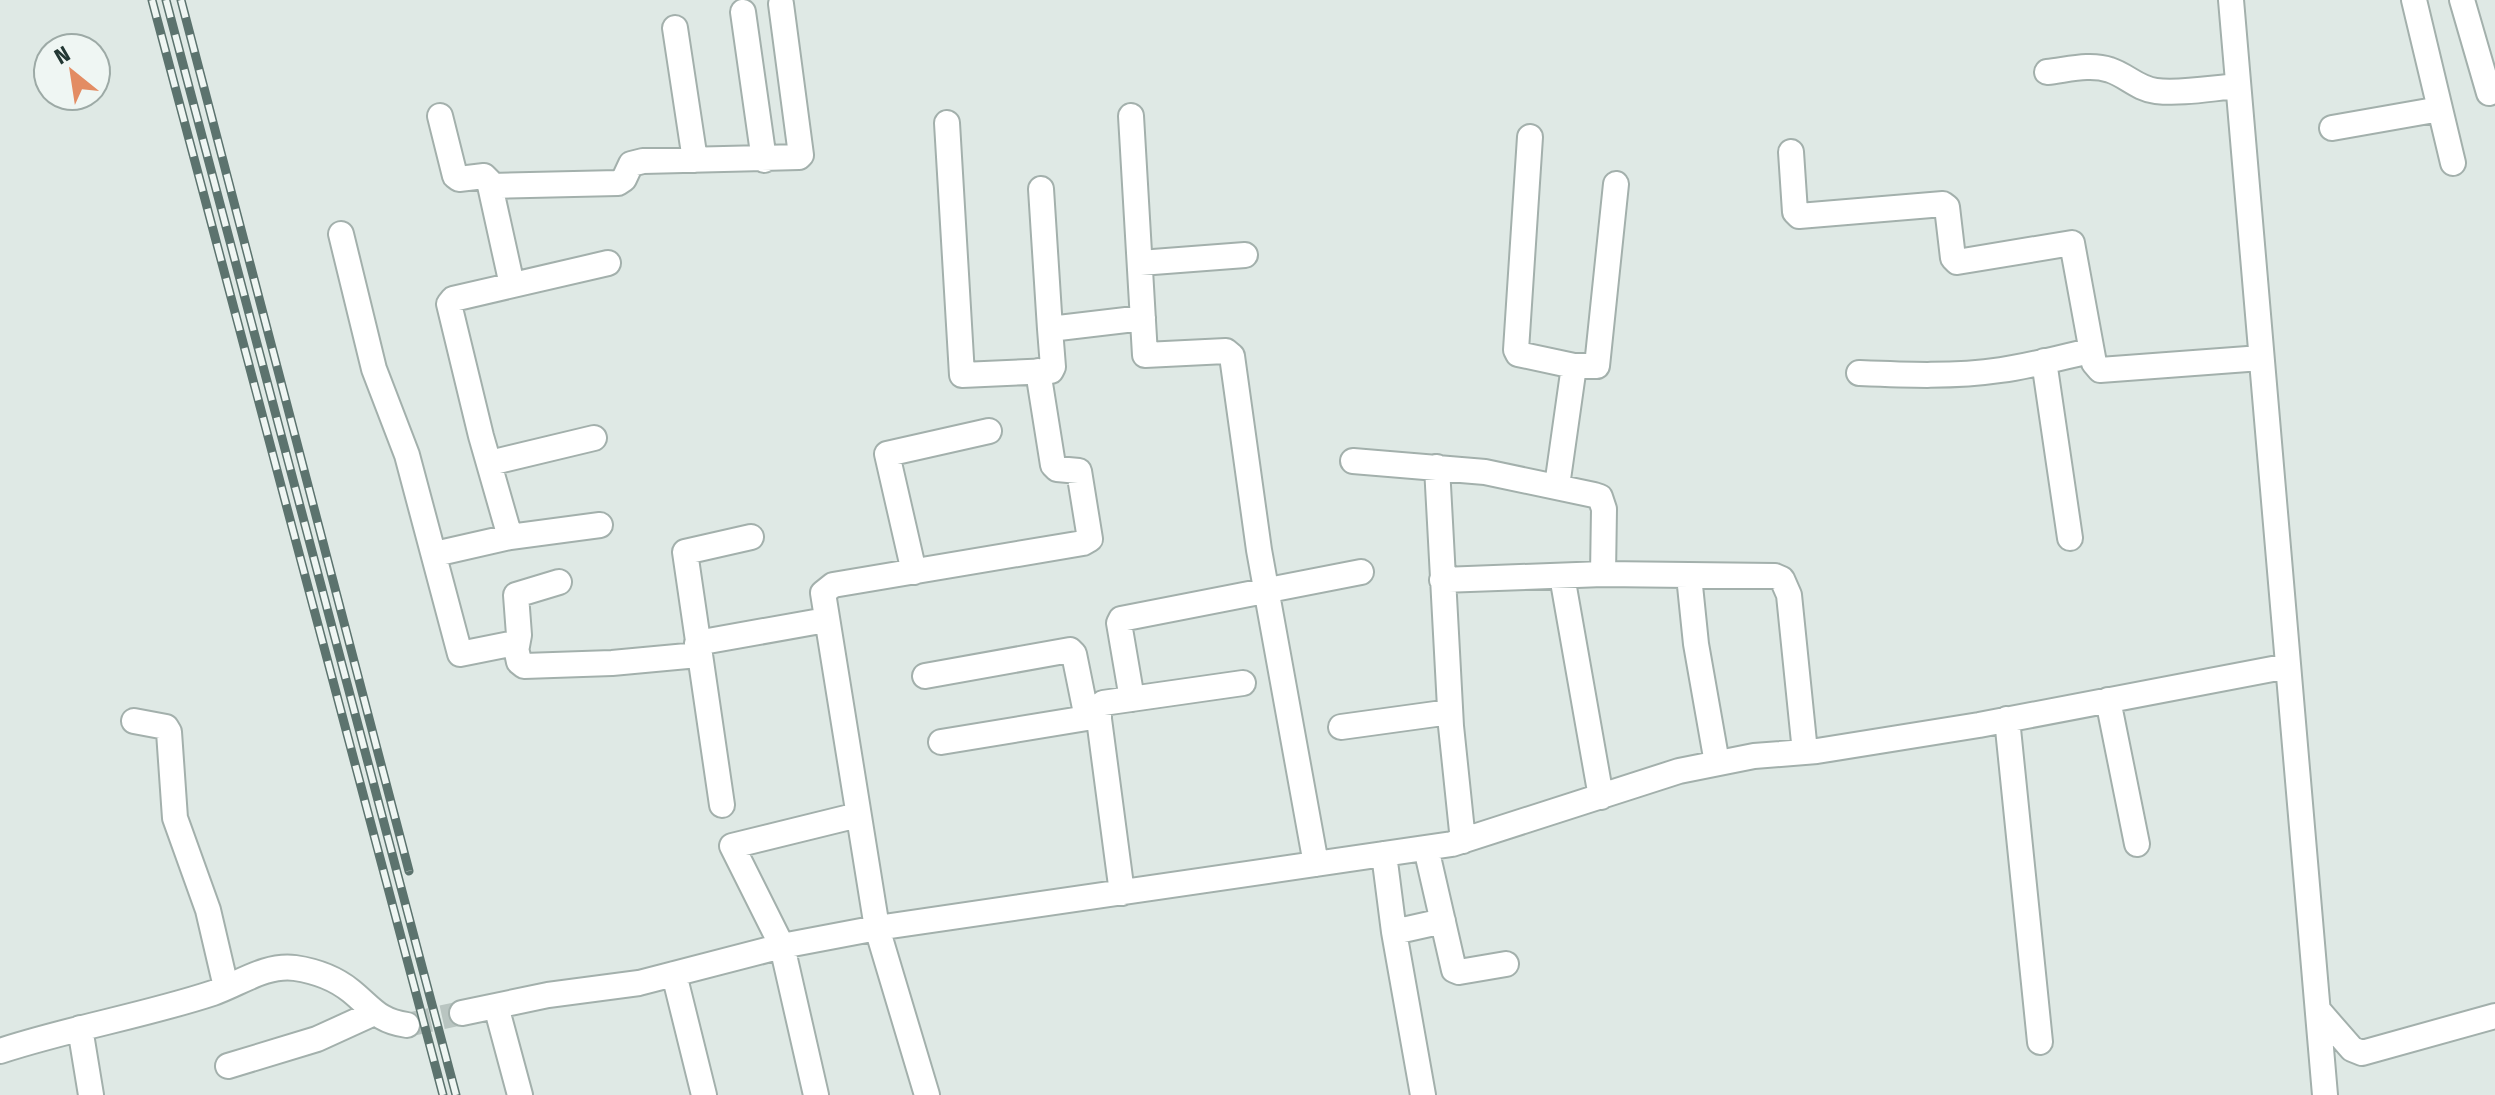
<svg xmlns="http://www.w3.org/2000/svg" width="2495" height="1095" font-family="'Fira Sans Condensed',sans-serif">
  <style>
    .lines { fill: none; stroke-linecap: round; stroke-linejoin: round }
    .minor-tunnel { stroke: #b9c5c1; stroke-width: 24; stroke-dasharray: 24 12; stroke-linecap: butt }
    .minor-casing { stroke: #a3b0ac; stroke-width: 28 }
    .minor { stroke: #fff; stroke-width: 24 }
    .rail-casing { stroke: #5c736e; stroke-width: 9 }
    .rail { stroke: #eff6f3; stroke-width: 6; stroke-dasharray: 18; stroke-linecap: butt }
  </style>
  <rect width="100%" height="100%" fill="#dfe9e5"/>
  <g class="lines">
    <path class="minor-tunnel" d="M407 1025 462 1013"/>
    <defs>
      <path id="minor" d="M2231 0 2325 1095
        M2414 0 2453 163
        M2462 0 2489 93
        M743 12 764 160
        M675 28 695 160
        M2047 72C2067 70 2090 63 2110 70 2126 75 2138 89 2156 91 2182 94 2212 88 2238 86
        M440 116 455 176 459 179 484 176 489 181 512 285
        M1131 116 1145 355 1226 351 1232 356 1259 550 1316 864
        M947 123 962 375 1051 371 1053 367 1050 329 1143 318
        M2332 128 2440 109
        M1530 137 1516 350 1518 354 1574 366 1557 486
        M1791 152 1795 212 1799 216 1943 204 1947 207 1953 258 1957 262 2072 243 2094 363 2100 370 2261 358
        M490 186 618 183 624 179 631 164 643 161 799 157 801 155 781 4
        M1041 189 1050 329
        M341 234 374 369 407 455 460 654 515 643 519 662 524 666 612 663 698 655
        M1140 263 1245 255
        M2044 361 2070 538
        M1574 366H1597L1616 184
        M1859 373C1907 375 1954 377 2001 370 2031 366 2061 357 2091 351
        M1353 461 1485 472 1594 495 1600 497 1604 509 1603 574
        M490 463 594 438
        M1437 467 1451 726 1463 841
        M510 537 481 436 449 304 453 299 608 263
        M435 554 510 537 600 525
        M914 572 887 454 989 431
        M1562 576 1601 797
        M1689 576 1696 644 1717 763
        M1442 580 1603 574 1775 576 1782 579 1789 595 1805 752
        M697 643 826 620
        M517 646 519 635 516 595 559 582
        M925 676 1070 650 1074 654 1087 718
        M1132 699 1119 623 1121 619 1361 572
        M2108 700 2137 844
        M1099 719V707L1103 703 1243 683
        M2007 719 2040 1042
        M134 721 166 727 169 732 175 818 208 910 226 987
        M1341 727 1450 712
        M941 742 1093 717 1099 719 1122 893
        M722 805 685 552 751 537
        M1426 848 1454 970 1459 972 1506 964
        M1384 854 1394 932 1423 1095
        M1394 932 1443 921
        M674 974 704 1095
        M496 1006 520 1095
        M2318 1010 2352 1049 2362 1053 2495 1016
        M462 1013 548 995 639 983 782 946 877 928 1452 844 1679 771 1754 756 1817 751 1979 725 2288 666
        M80 1028 91 1095
        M0 1051C70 1028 143 1016 213 993 239 984 266 964 295 968 315 971 335 978 351 991 372 1008 378 1021 407 1025
        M228 1066 317 1039 374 1013
        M816 1095 782 946 732 846 858 815
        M927 1095 877 928 823 593 833 585 1083 543 1090 539 1079 471 1057 469 1053 465 1038 371"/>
    </defs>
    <use href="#minor" class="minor-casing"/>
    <use href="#minor" class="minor"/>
    <defs>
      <path id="rail" d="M152 0 443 1095
        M166 0 456 1095
        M181 0 409 871"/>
    </defs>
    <use href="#rail" class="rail-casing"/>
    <use href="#rail" class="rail"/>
  </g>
  <g transform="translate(72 72) rotate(330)"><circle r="38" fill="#eff6f3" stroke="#9daaa6" stroke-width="2"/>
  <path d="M0-6L14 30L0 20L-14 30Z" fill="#e38c63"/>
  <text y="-12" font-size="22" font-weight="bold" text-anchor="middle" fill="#223733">N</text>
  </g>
</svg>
